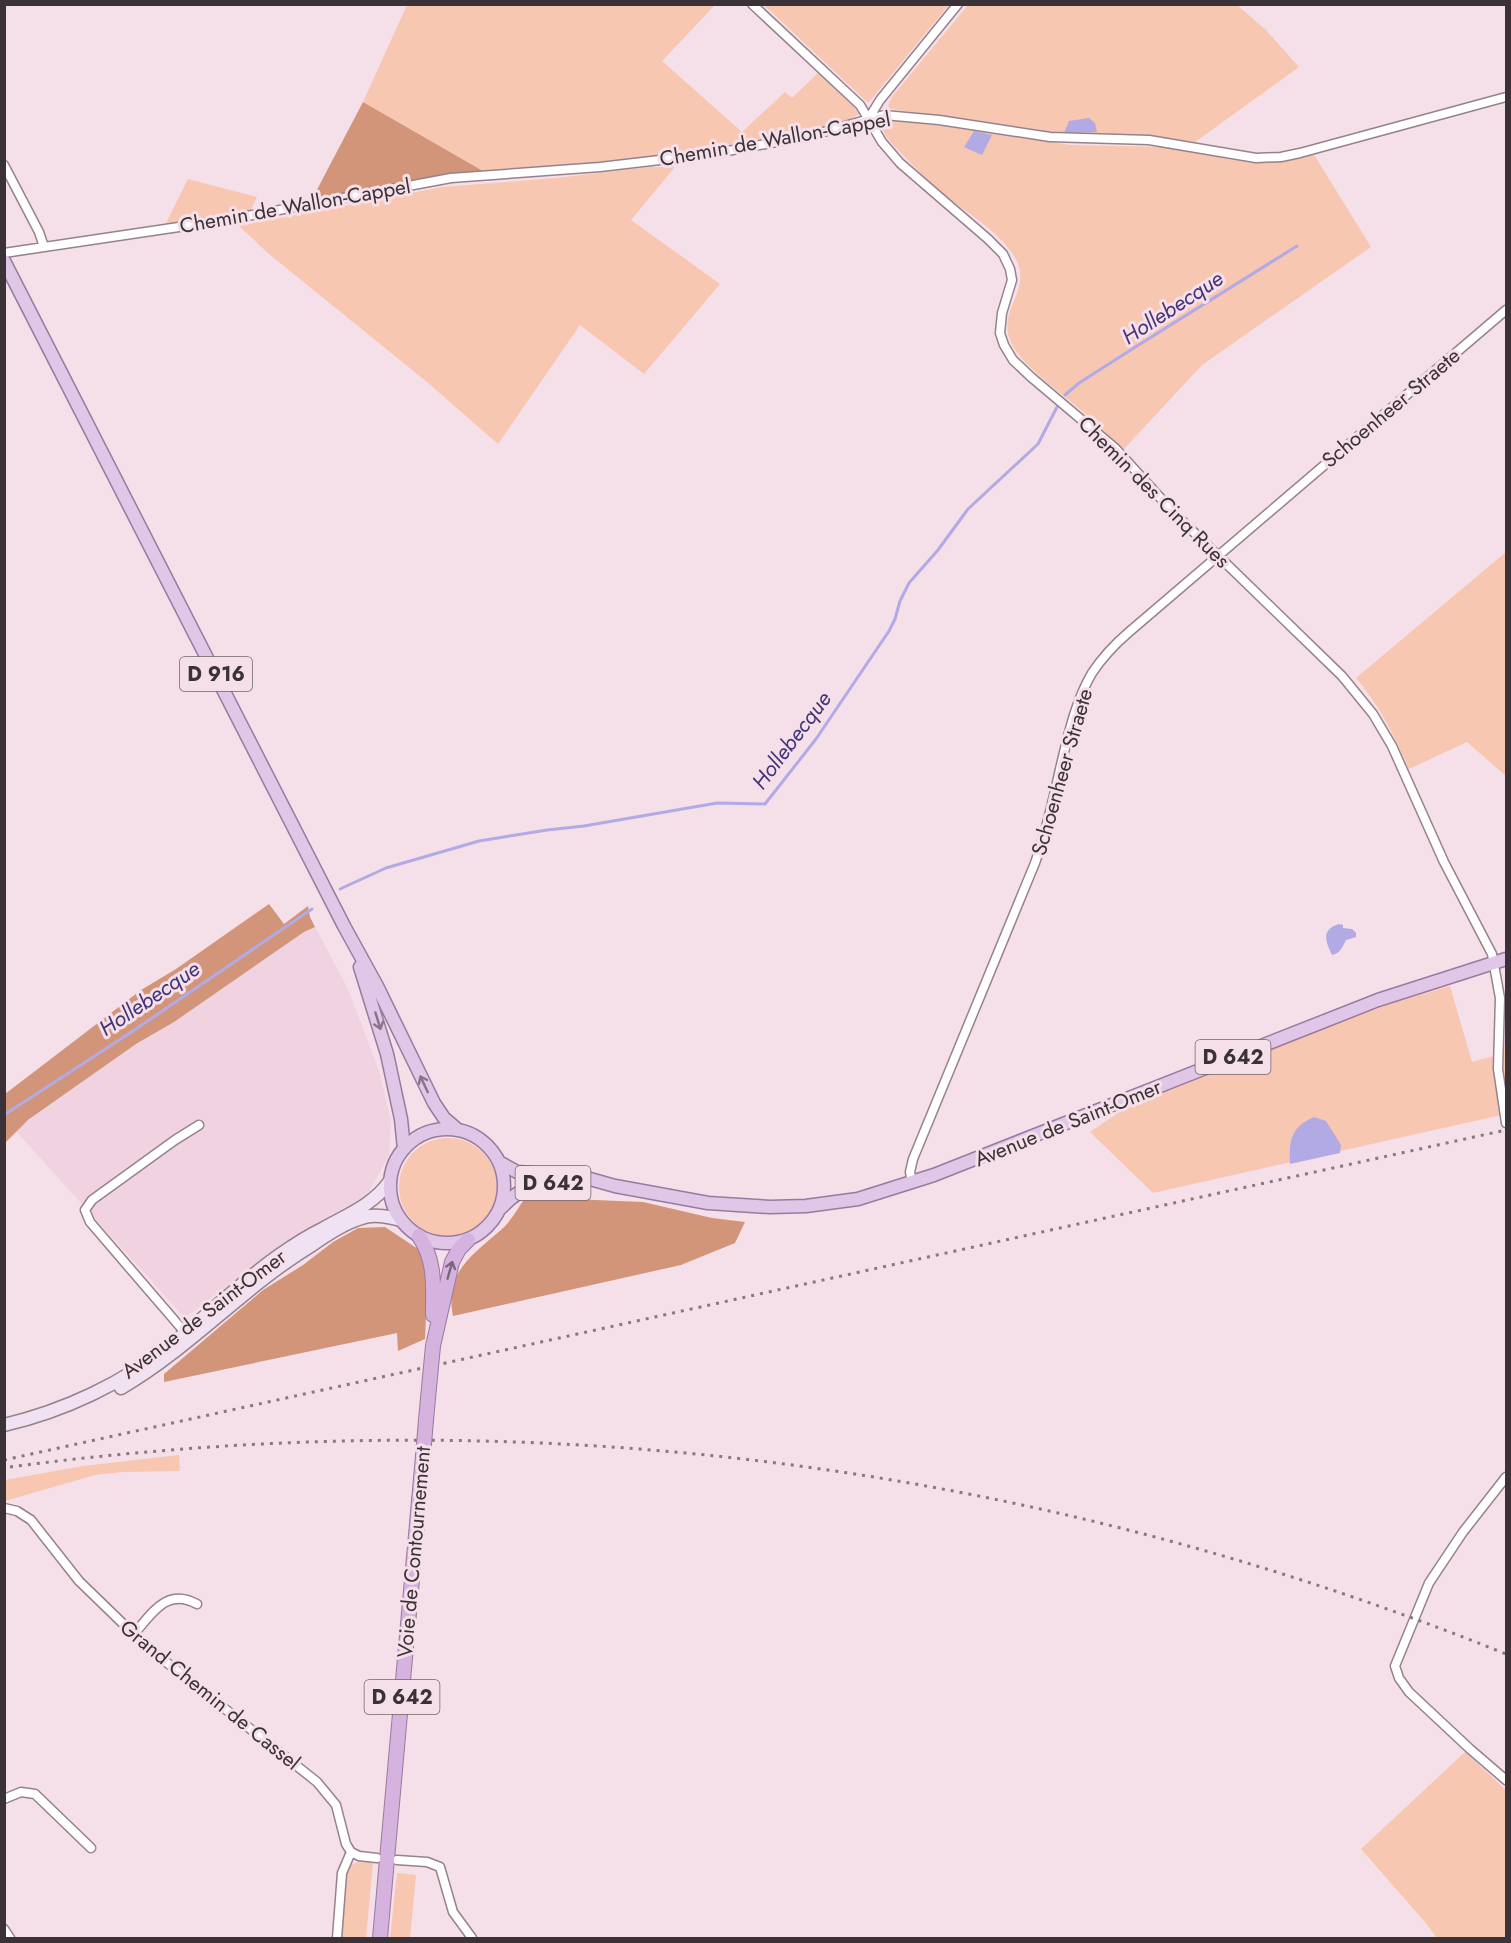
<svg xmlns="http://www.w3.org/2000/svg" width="1511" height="1943" font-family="Jost,sans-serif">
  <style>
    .built { fill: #f0d2e0 }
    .green { fill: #f7c7b1 }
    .forest { fill: #d29579 }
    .water { fill: #b2aae5 }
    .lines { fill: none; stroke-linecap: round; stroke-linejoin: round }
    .stream { stroke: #b2aae5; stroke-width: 3 }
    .minor-casing { stroke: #96828c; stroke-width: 11 }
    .secondary-casing { stroke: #96828c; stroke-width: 15 }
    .primary-casing { stroke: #997a9f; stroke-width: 15 }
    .trunk-casing { stroke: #997a9f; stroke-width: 16 }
    .minor { stroke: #fff; stroke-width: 8 }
    .secondary { stroke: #f0e2f3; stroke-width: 12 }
    .primary { stroke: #e0c6e7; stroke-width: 12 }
    .trunk { stroke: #d6b3df; stroke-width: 14 }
    .rail { stroke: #877980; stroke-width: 3; stroke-dasharray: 3 6; stroke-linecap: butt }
    .trunk-bridge-casing { stroke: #997a9f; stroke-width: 16; stroke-linecap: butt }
    .trunk-bridge { stroke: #d6b3df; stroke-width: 14 }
    .oneway { stroke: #857586 }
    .oneway2 { stroke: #78667a }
    .labels { text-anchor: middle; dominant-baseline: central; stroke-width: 6; stroke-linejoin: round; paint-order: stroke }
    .shield { fill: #f5dfe9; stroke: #72666c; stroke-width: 1.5 }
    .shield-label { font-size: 20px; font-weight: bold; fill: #3a3236 }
    .street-label { font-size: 21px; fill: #3a3236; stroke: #f5dfe9 }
    .water-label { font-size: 22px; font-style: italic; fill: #433479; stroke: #f5dfe9 }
  </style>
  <rect width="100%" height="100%" fill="#f5dfe9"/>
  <path class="built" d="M315 927 348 989 379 1071 391 1121 389 1155 367 1195 285 1241 185 1318 15 1130 136 1044 174 1022 304 932Z"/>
  <path class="green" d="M716 4 662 61 742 132 785 92 792 98 819 72 853 105 859 114 849 120 796 133 674 154 564 166 483 171 363 102 407 5Z
    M946 4 948 6 870 101 867 102 764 5Z
    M968 5H1237L1266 30 1299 67 1195 142 1130 134H1059L891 109 888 107 891 98Z
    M893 121 935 125 1071 145 1162 147 1251 163 1287 160 1313 153 1371 247 1202 365 1123 450C1106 433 1089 416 1070 401 1051 385 1019 362 1010 340 997 307 1037 288 1012 253 997 231 972 216 951 200 934 186 919 172 904 156 896 148 886 139 882 128L886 122Z
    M649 167H675L631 220 720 284 644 374 580 325 498 444 427 382 269 254 239 226 442 187 556 178Z
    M188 179 257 197 249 214 165 225Z
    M1506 552V776L1467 742 1409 769C1393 733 1381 708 1356 678Z
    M1450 986 1472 1062 1504 1053 1506 1025V1114L1153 1193 1090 1132 1130 1105 1303 1036 1393 1003Z
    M399 1187a49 49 0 1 1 98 0a49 49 0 1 1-98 0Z
    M179 1455 180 1471 122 1472 95 1475 5 1501V1480L83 1466Z
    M1465 1752 1506 1790V1938H1437L1425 1922 1361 1849Z
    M358 1861 373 1862 366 1938H340L346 1873 349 1867Z
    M397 1873 416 1875 410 1938H390Z"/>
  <path class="forest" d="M363 102 483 171 310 203Z
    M269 904 284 924 308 906 310 917 315 927 304 932 174 1022 136 1044 28 1120 5 1143V1094L141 990 176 969Z
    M527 1195 548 1198 643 1202 712 1218 745 1222 735 1243 681 1265 453 1316C444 1271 473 1255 502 1229 512 1220 519 1206 527 1195Z
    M385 1227 421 1251 428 1270 425 1339 398 1351 397 1333 164 1382V1374L263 1290 303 1265 333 1242 358 1228Z"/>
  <path class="water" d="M1089 118 1095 123 1097 132 1064 133 1069 121Z
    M974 131 992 135 982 155 964 147Z
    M1339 924 1343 925V928L1352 929 1356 933V937L1346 940C1343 946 1340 954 1332 955 1326 942 1320 930 1339 924Z
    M1314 1117 1326 1121 1341 1145 1340 1153 1290 1164C1289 1140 1291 1127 1314 1117Z"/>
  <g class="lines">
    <path class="stream" d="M1065 395 1079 383 1137 346 1297 246
      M340 889 386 868 479 841 547 830 584 826 717 803 765 804 816 739 889 631 895 619 900 601 909 583 938 550 968 509 1038 444 1057 407
      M4 1115 130 1033 312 909"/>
    <defs>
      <path id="minor" d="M752 4 860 105 882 142 900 163 988 239 1003 254 1010 269 1012 280 1002 313 1000 333 1004 345 1013 360 1031 377 1115 448 1174 513 1342 676 1373 714 1392 746 1444 862 1492 954 1500 998 1498 1069 1506 1123
        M869 118 880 100 958 4
        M4 165 39 232 44 247
        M4 253 226 220 451 178 600 167 711 154 809 136 884 115 939 120 1050 137 1149 140 1256 158 1281 157 1300 153 1506 97
        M912 1183 910 1172 913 1159 1035 863C1046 832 1053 801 1060 769 1068 736 1075 702 1092 673 1102 658 1115 644 1129 632L1506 310
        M188 1336 90 1222 85 1210 92 1200 175 1140 199 1125
        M1506 1477 1463 1532 1429 1583 1395 1666 1399 1678 1409 1692 1470 1749 1506 1780
        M4 1508 17 1511 31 1520 79 1581 146 1646 317 1782 336 1805 346 1844 351 1852 359 1856 377 1858
        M133 1635C152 1614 166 1587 197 1604
        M4 1799 21 1792 35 1794 91 1848
        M397 1860 427 1862 440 1867 453 1912 472 1938
        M4 1929 10 1938
        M337 1938 342 1873 351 1852"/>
      <path id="secondary" d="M121 1388C190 1348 243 1287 312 1245 328 1234 346 1222 365 1217 377 1214 389 1217 401 1220
        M4 1425C64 1411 124 1383 172 1344 209 1314 242 1281 281 1254 295 1244 310 1235 324 1228 349 1214 374 1204 390 1181"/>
      <path id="primary" d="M4 261 344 926 377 986 434 1103 444 1118 458 1130
        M360 967 387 1054 401 1119 404 1149
        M390 1186a57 57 0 1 1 114 0a57 57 0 1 1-114 0Z
        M499 1162 517 1172 583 1177 615 1186 708 1203 770 1207 806 1206 858 1199 934 1175 1378 1000 1506 959
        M501 1208C529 1178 545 1183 583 1184"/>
      <path id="trunk" d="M419 1236C436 1262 433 1285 433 1315
        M433 1346 452 1262 459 1249 468 1240
        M426 1420 430 1377
        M380 1938 423 1456"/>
    </defs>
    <use href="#minor" class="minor-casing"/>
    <use href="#secondary" class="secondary-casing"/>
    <use href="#primary" class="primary-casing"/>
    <use href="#trunk" class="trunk-casing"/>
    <use href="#minor" class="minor"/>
    <use href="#secondary" class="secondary"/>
    <use href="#primary" class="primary"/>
    <use href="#trunk" class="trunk"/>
    <path class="rail" d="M4 1460 1506 1130
      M10 1467C525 1399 1024 1460 1506 1654"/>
    <defs>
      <path id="trunk-bridge" d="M430 1377 433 1346
        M423 1456 426 1420"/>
    </defs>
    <use href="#trunk-bridge" class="trunk-bridge-casing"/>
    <use href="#trunk-bridge" class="trunk-bridge"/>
  </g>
  <defs><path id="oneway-shaft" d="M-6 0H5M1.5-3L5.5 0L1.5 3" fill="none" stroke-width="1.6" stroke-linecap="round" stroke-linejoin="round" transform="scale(1.5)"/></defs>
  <g class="oneway">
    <use href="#oneway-shaft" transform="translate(378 1021) rotate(73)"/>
    <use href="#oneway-shaft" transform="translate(424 1084) rotate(-115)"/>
  </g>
  <use class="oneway2" href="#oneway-shaft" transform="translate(450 1270) rotate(-74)"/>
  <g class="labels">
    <g class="shield">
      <rect x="180" y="657" width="72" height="34" rx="4.5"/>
      <rect x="1195.5" y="1040" width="75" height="34" rx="4.5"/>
      <rect x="515.5" y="1166" width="75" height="34" rx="4.5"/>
      <rect x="364.5" y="1680" width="75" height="34" rx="4.5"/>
    </g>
    <g class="shield-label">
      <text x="216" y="674">D 916</text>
      <text x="1233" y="1057">D 642</text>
      <text x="553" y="1183">D 642</text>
      <text x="402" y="1697">D 642</text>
    </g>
    <g class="street-label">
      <text transform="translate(775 139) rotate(-10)">Chemin de Wallon-Cappel</text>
      <text transform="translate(295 206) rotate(-10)">Chemin de Wallon-Cappel</text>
      <text transform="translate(1391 408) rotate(-40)">Schoenheer Straete</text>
      <text transform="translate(1154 492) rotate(45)">Chemin des Cinq Rues</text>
      <text transform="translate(1062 772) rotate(-74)">Schoenheer Straete</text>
      <text transform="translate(1068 1123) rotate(-22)">Avenue de Saint-Omer</text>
      <text transform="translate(204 1314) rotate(-37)">Avenue de Saint-Omer</text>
      <text transform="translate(414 1552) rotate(-85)">Voie de Contournement</text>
      <text transform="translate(210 1695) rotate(39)">Grand Chemin de Cassel</text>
    </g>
    <g class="water-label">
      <text transform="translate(1172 307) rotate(-33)">Hollebecque</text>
      <text transform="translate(791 740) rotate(-53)">Hollebecque</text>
      <text transform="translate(149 998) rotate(-34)">Hollebecque</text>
    </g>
  </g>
  <rect width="1511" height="1943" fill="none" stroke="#3a3236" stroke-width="12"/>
</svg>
